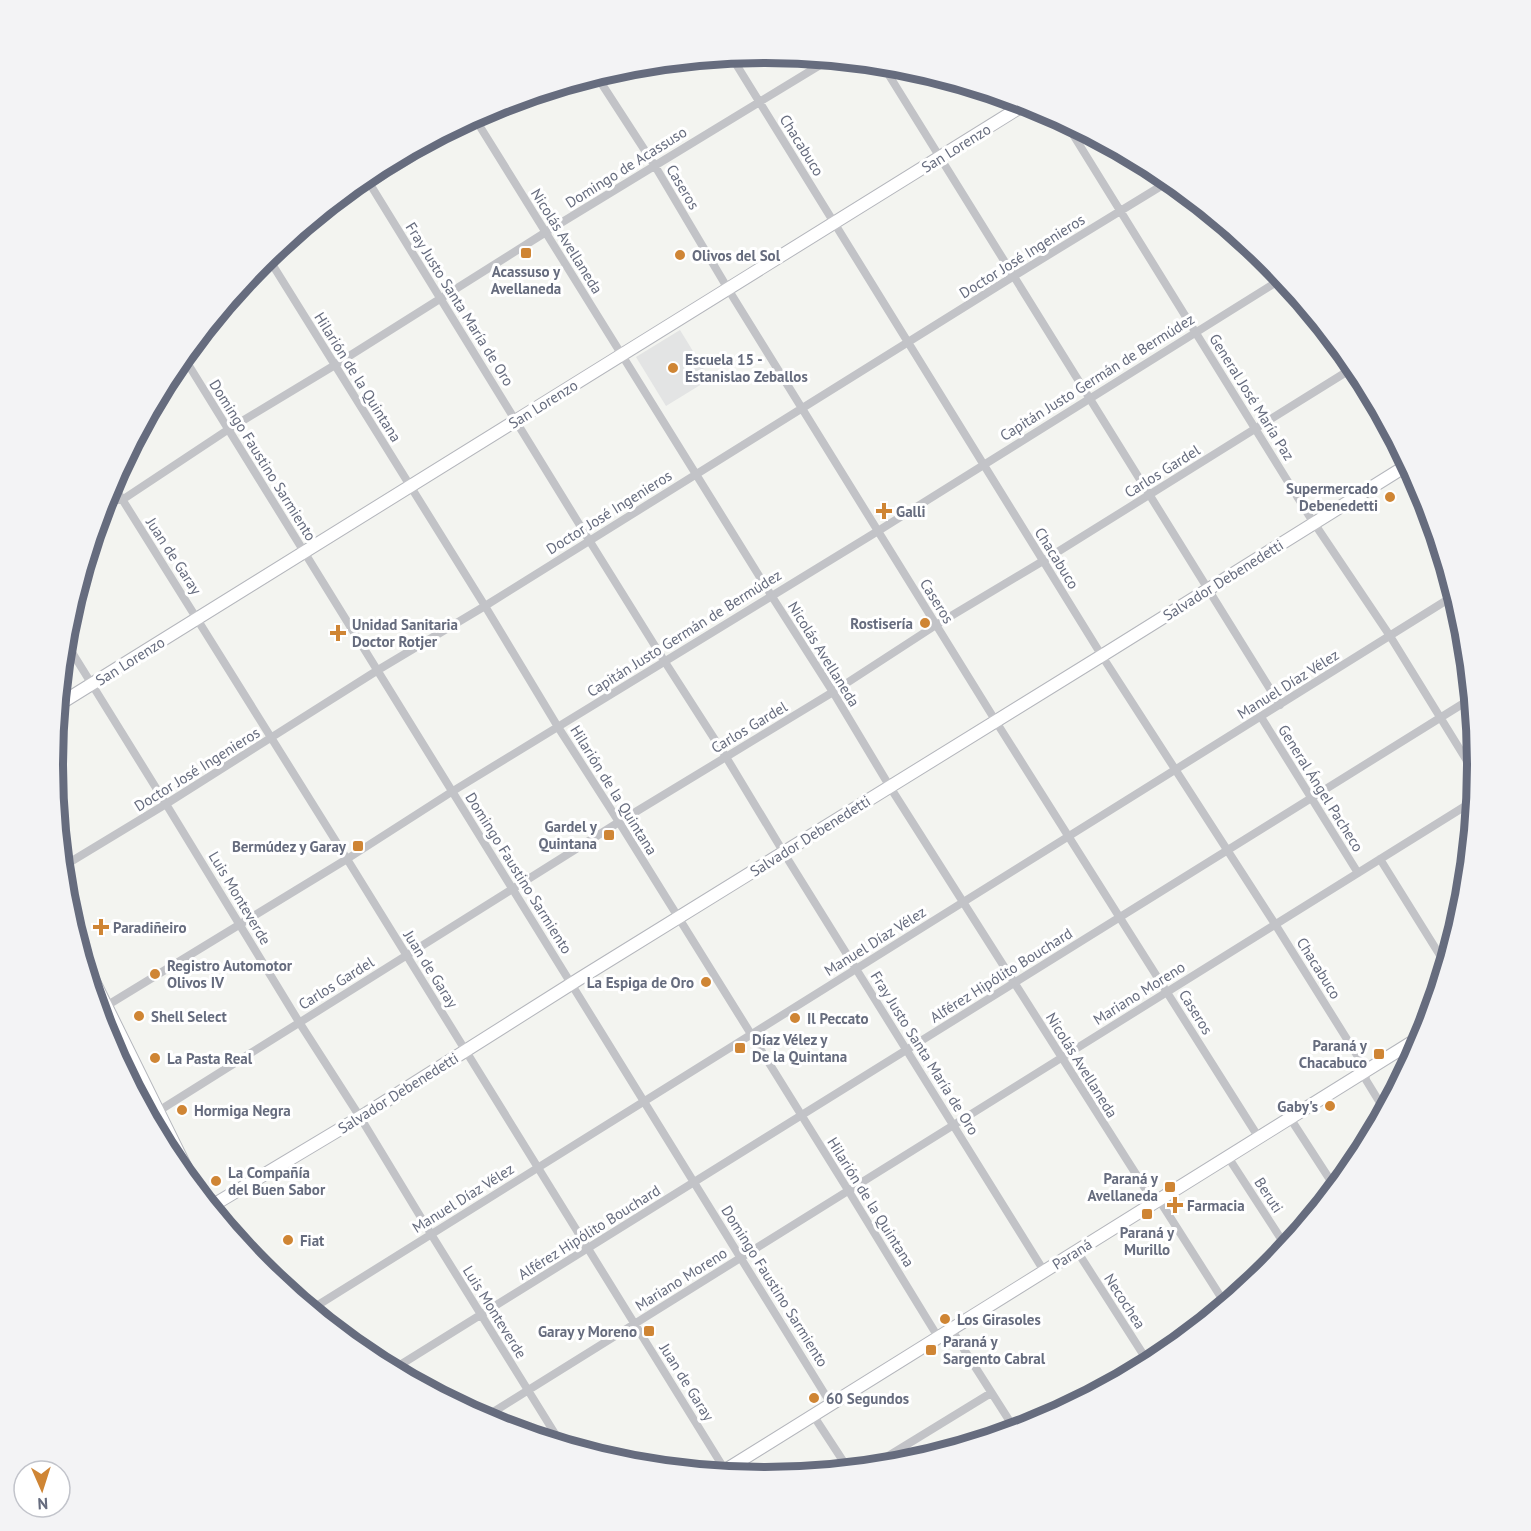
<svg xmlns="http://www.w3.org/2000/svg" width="1531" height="1531" font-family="'PT Sans',sans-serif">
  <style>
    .built { fill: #e3e4e4 }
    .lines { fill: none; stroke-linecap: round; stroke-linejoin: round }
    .secondary-casing { stroke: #b4b6bc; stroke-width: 14 }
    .street { stroke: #c2c3c7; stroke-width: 8 }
    .secondary { stroke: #fff; stroke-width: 12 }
    .poi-dot { fill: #cf8534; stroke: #fff; stroke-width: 2 }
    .labels { text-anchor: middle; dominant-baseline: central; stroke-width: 6; stroke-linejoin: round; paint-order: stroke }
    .street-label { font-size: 15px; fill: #666c7e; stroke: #fff }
    .poi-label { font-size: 15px; font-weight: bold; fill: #666c7e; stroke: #fff; text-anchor: start }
    .rim { fill: none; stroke: #666c7e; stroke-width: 8 }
  </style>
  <rect width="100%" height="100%" fill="#f3f4f0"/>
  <path class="built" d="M680 330 710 379 666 406 636 357Z"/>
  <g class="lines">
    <defs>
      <path id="secondary" d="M58 705 1027 103
        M82 957 198 1192
        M210 1207 367 1113 579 979 1111 650 1409 464
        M719 1474 1425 1034"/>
    </defs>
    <use href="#secondary" class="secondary-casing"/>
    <path class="street" d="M731 56 1102 656 1275 924 1360 1060 1365 1072 1366 1080 1385 1111
      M882 64 1280 705
      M596 75 655 166 728 289 1000 728 1259 1138
      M474 117 771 595 833 692 890 787 1148 1193 1163 1206 1226 1305
      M1064 120 1308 514 1390 636 1477 777
      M365 176 589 540 665 662 726 757 787 858 1044 1271
      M313 219 496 106
      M267 256 485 606 558 727 619 822 848 1190 938 1337
      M183 356 831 1404
      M112 483 347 859 725 1470
      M102 508 115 500H122L229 429 335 365 546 232 830 59
      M65 641 166 804 299 1022 360 1117 431 1234 562 1445
      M1261 717 1358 873
      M1380 859 1446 965
      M62 867 166 804 378 670 485 606 1014 276 1171 180
      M98 1011 347 859 453 791 878 531 1283 278
      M149 1117 619 822 833 692 936 625 1043 561 1356 366
      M1290 1118 1336 1189
      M1228 1157 1287 1248
      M1077 1251 1150 1365
      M310 1310 1455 595
      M951 1329 1016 1431
      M392 1370 1472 698
      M813 1415 849 1470
      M482 1419 1475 800
      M867 1469 991 1393"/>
    <use href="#secondary" class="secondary"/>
  </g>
  <g class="poi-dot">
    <rect x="520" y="247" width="12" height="12" rx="3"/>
    <circle cx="680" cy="255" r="6"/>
    <circle cx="673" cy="368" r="6"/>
    <circle cx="1390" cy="497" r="6"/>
    <path d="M881 502h6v6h6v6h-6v6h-6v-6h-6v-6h6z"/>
    <circle cx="925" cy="623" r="6"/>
    <path d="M335 624h6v6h6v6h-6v6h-6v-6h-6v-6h6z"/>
    <rect x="603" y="829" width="12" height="12" rx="3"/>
    <rect x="352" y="840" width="12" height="12" rx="3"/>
    <path d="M98 918h6v6h6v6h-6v6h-6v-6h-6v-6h6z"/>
    <circle cx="155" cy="974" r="6"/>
    <circle cx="706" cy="982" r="6"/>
    <circle cx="139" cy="1016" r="6"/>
    <circle cx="795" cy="1018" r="6"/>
    <rect x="734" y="1042" width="12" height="12" rx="3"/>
    <rect x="1373" y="1048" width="12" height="12" rx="3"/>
    <circle cx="155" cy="1058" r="6"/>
    <circle cx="1330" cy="1106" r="6"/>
    <circle cx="182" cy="1110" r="6"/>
    <circle cx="216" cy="1181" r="6"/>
    <rect x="1164" y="1181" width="12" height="12" rx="3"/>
    <path d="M1172 1196h6v6h6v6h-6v6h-6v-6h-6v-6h6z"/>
    <rect x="1141" y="1208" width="12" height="12" rx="3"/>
    <circle cx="288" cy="1240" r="6"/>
    <circle cx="945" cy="1319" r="6"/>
    <rect x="643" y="1325" width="12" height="12" rx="3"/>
    <rect x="925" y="1344" width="12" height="12" rx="3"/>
    <circle cx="814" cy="1398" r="6"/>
  </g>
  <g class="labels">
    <g class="street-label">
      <text transform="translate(802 145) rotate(58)">Chacabuco</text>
      <text transform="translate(956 148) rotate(-32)">San Lorenzo</text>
      <text transform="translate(626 167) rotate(-32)">Domingo de Acassuso</text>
      <text transform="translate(683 187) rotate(59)">Caseros</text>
      <text transform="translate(567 241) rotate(58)">Nicolás Avellaneda</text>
      <text transform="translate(1022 256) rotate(-32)">Doctor José Ingenieros</text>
      <text transform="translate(460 304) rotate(58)">Fray Justo Santa María de Oro</text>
      <text transform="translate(358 377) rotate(58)">Hilarión de la Quintana</text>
      <text transform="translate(1097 377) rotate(-32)">Capitán Justo Germán de Bermúdez</text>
      <text transform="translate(1252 397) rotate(58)">General José María Paz</text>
      <text transform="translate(543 404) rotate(-32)">San Lorenzo</text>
      <text transform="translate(263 460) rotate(58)">Domingo Faustino Sarmiento</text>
      <text transform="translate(1162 471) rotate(-32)">Carlos Gardel</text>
      <text transform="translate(609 512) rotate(-32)">Doctor José Ingenieros</text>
      <text transform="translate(174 556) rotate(57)">Juan de Garay</text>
      <text transform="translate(1057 558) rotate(58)">Chacabuco</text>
      <text transform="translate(1223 580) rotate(-32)">Salvador Debenedetti</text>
      <text transform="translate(937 601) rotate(58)">Caseros</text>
      <text transform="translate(684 633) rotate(-32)">Capitán Justo Germán de Bermúdez</text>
      <text transform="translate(824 654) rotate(58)">Nicolás Avellaneda</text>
      <text transform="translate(130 661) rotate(-32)">San Lorenzo</text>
      <text transform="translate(1288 684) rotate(-32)">Manuel Díaz Vélez</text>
      <text transform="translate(749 727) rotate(-31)">Carlos Gardel</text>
      <text transform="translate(197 769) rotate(-32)">Doctor José Ingenieros</text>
      <text transform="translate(1321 788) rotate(58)">General Ángel Pacheco</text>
      <text transform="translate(614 790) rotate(58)">Hilarión de la Quintana</text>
      <text transform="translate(810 836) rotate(-32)">Salvador Debenedetti</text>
      <text transform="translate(519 873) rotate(58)">Domingo Faustino Sarmiento</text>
      <text transform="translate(240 898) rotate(59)">Luis Monteverde</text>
      <text transform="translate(875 941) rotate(-32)">Manuel Díaz Vélez</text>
      <text transform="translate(1319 968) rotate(58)">Chacabuco</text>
      <text transform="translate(431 969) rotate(58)">Juan de Garay</text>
      <text transform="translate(1001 975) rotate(-32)">Alférez Hipólito Bouchard</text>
      <text transform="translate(336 983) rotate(-32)">Carlos Gardel</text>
      <text transform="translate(1139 993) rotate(-32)">Mariano Moreno</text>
      <text transform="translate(1196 1012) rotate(58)">Caseros</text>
      <text transform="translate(925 1053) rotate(58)">Fray Justo Santa María de Oro</text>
      <text transform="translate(1082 1065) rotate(58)">Nicolás Avellaneda</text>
      <text transform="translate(398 1093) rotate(-32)">Salvador Debenedetti</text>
      <text transform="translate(1269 1195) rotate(57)">Beruti</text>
      <text transform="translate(463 1198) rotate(-32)">Manuel Díaz Vélez</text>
      <text transform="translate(871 1202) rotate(58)">Hilarión de la Quintana</text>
      <text transform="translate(589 1232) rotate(-32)">Alférez Hipólito Bouchard</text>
      <text transform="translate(1072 1254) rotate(-32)">Paraná</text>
      <text transform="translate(681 1279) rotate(-32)">Mariano Moreno</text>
      <text transform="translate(775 1286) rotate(58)">Domingo Faustino Sarmiento</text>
      <text transform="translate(1125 1301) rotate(57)">Necochea</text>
      <text transform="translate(495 1312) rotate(58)">Luis Monteverde</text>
      <text transform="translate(687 1382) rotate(58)">Juan de Garay</text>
    </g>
    <g class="poi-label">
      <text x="692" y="255">Olivos del Sol</text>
      <text x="526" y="271" text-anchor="middle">Acassuso y<tspan x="526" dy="17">Avellaneda</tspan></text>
      <text x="685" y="359">Escuela 15 -<tspan x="685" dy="17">Estanislao Zeballos</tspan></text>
      <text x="1378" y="488" text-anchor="end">Supermercado<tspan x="1378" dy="17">Debenedetti</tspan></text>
      <text x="896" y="511">Galli</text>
      <text x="913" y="623" text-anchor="end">Rostisería</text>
      <text x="352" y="624">Unidad Sanitaria<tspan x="352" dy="17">Doctor Rotjer</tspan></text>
      <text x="597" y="826" text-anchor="end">Gardel y<tspan x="597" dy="17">Quintana</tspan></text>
      <text x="346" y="846" text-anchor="end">Bermúdez y Garay</text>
      <text x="113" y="927">Paradiñeiro</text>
      <text x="167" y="965">Registro Automotor<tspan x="167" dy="17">Olivos IV</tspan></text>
      <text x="694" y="982" text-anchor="end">La Espiga de Oro</text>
      <text x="151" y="1016">Shell Select</text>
      <text x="807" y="1018">Il Peccato</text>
      <text x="752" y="1039">Díaz Vélez y<tspan x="752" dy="17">De la Quintana</tspan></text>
      <text x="1367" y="1045" text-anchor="end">Paraná y<tspan x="1367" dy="17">Chacabuco</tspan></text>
      <text x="167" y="1058">La Pasta Real</text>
      <text x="1318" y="1106" text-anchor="end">Gaby's</text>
      <text x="194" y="1110">Hormiga Negra</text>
      <text x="228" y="1172">La Compañía<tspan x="228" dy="17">del Buen Sabor</tspan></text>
      <text x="1158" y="1178" text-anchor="end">Paraná y<tspan x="1158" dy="17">Avellaneda</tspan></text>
      <text x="1187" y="1205">Farmacia</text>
      <text x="1147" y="1232" text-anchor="middle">Paraná y<tspan x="1147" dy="17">Murillo</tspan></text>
      <text x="300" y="1240">Fiat</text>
      <text x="957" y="1319">Los Girasoles</text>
      <text x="637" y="1331" text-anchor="end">Garay y Moreno</text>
      <text x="943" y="1341">Paraná y<tspan x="943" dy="17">Sargento Cabral</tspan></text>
      <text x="826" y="1398">60 Segundos</text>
    </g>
  </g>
  <path d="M0 0H1531V1531H0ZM63 765a702 702 0 1 1 1404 0a702 702 0 1 1-1404 0Z" fill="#f3f3f5" fill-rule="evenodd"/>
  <path class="rim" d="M63 765a702 702 0 1 1 1404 0a702 702 0 1 1-1404 0Z"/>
  <g transform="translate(42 1489) rotate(177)"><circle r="28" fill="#ffffff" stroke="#c2c4cb" stroke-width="1.5"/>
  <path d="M0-4.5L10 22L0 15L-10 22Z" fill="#cf8534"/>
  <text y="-9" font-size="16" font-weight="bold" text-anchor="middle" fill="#666c7e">N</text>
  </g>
</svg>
